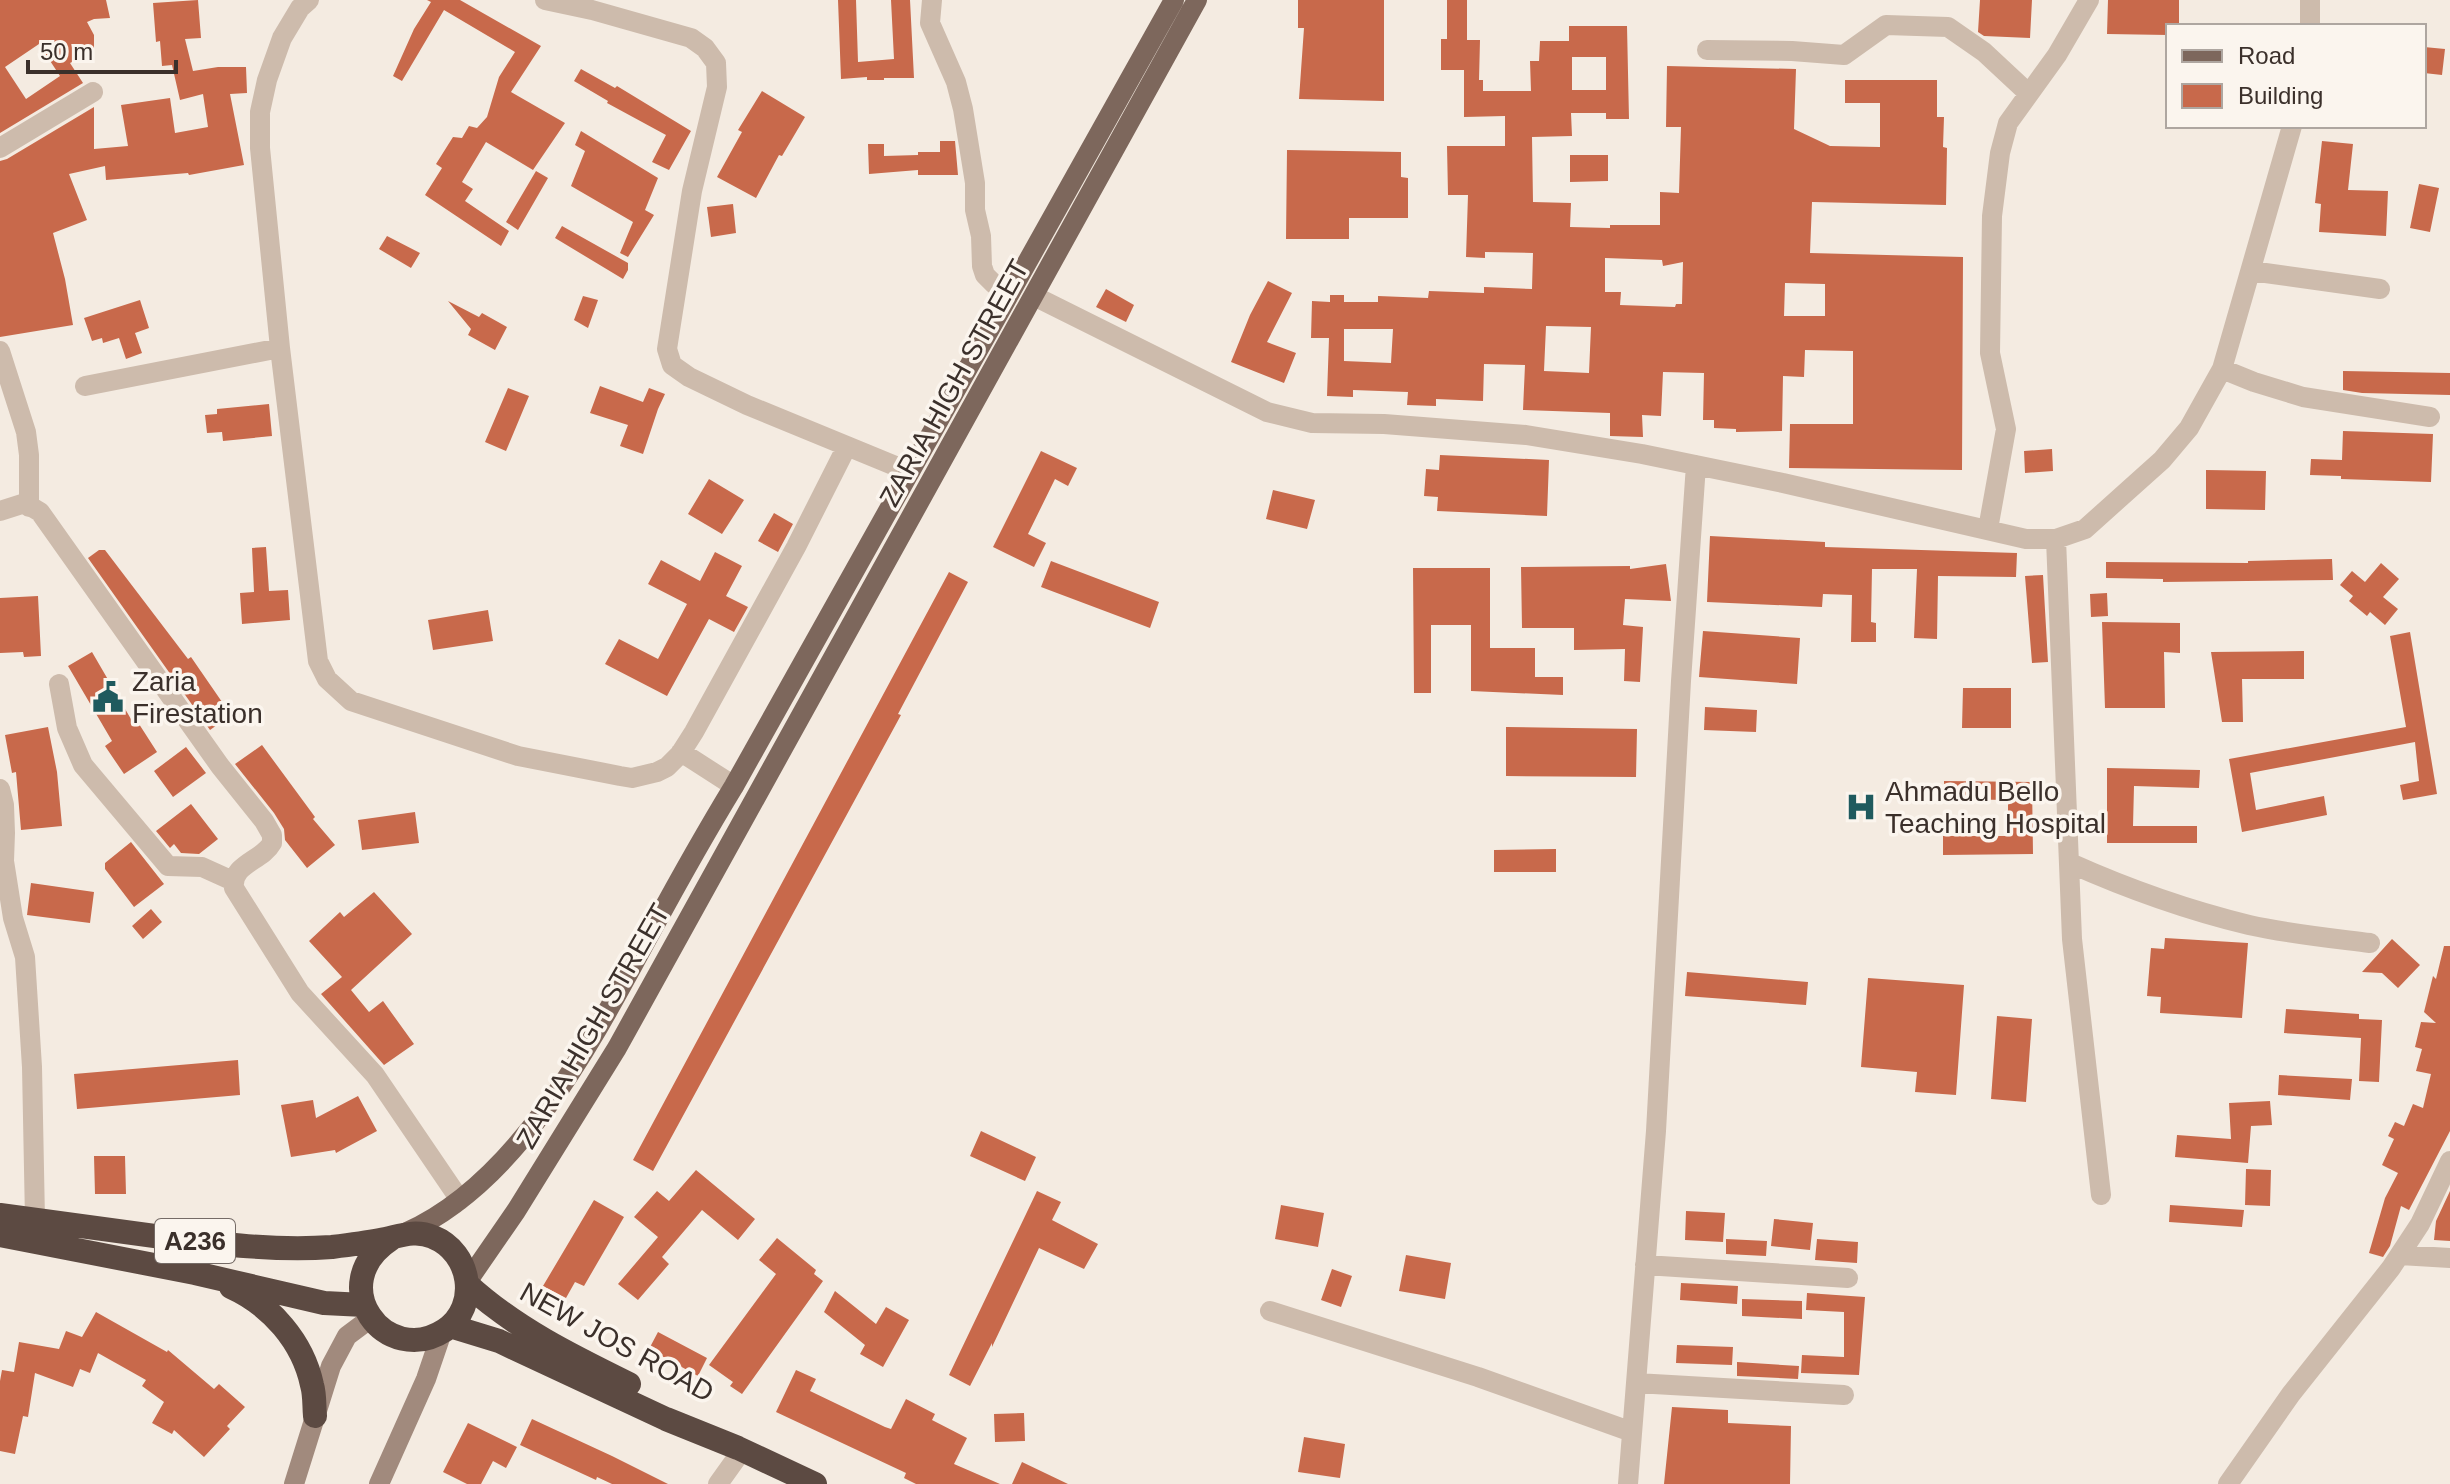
<svg xmlns="http://www.w3.org/2000/svg" width="2450" height="1484" font-family="Helvetica,sans-serif">
  <style>
    .building { fill: #c8694b; fill-rule: evenodd }
    .lines { fill: none; stroke-linecap: round; stroke-linejoin: round }
    .street { stroke: #cdbbac; stroke-width: 20 }
    .secondary { stroke: #a18a7d; stroke-width: 20 }
    .primary { stroke: #7d675c; stroke-width: 20 }
    .highway { stroke: #5c4a42; stroke-width: 24 }
    .labels { text-anchor: middle; dominant-baseline: central; stroke-width: 7; stroke-linejoin: round; paint-order: stroke }
    .shield { fill: #fbf5ee; stroke: #756b66; stroke-width: 2 }
    .shield-label { font-size: 26px; font-weight: bold; fill: #3b302b }
    .street-label { font-size: 28px; fill: #3b302b; stroke: #fbf5ee }
    .poi-label { font-size: 28px; fill: #3b302b; stroke: #fbf5ee; text-anchor: start }
  </style>
  <rect width="100%" height="100%" fill="#f4ebe1"/>
  <path class="building" d="M0 0H106L110 18 94 19 87 22 94 35V51L70 63 83 83 0 133ZM39 44 60 76 26 99 5 67Z
    M198 0 201 38 185 39 193 71 218 67H246L247 93 230 94 244 165 189 175 188 173 106 180 105 166 69 174 87 220 53 233 65 279 73 325 0 337V161L7 159 94 107V149L128 146 121 105 170 98 175 133 208 127 203 94 180 100 172 65 162 66 160 41 156 42 153 3Z
    M427 0H460L541 46 511 92 565 123 533 170 486 142 462 182 473 189 465 201 509 231 501 246 425 195 442 168 436 164 453 137 462 138 469 126 477 128 487 117 499 77 515 52 444 10 402 81 393 76 414 29 431 2Z
    M838 0H856L858 62 894 59 891 0H910L914 78H884V80H867V77L841 79Z
    M1298 0H1384V101L1299 99 1304 28H1298Z
    M1447 0H1467V40H1480L1479 80H1483V91H1531L1530 61H1539L1540 41H1569V26H1627L1629 119H1606V113H1571L1572 136 1532 137 1533 202 1571 203 1570 227 1610 228V225H1660V192L1679 193 1681 127H1666L1667 66 1796 69 1794 129 1830 146 1880 147V103H1845V80H1937V117H1944L1943 147 1947 148 1946 205 1812 202 1810 253 1963 257 1962 470 1789 468 1790 424H1853V351L1805 350 1804 377 1783 376 1782 431 1736 432V429L1714 428V420H1703L1704 373 1663 372 1661 416 1642 415 1643 437 1610 436V413L1523 410 1525 365 1484 364 1483 401 1436 399V406L1407 405 1408 392 1353 390V397L1327 396 1329 338H1311L1312 301 1330 302V295H1344V302H1378V296L1428 298 1429 291 1484 293V287L1532 289 1533 253 1485 252V258L1466 257 1468 195H1448L1447 146H1505V116L1464 117V70H1441V39H1447ZM1572 57H1606V90H1572ZM1605 258 1662 260 1663 266 1683 262 1682 304H1676L1675 307 1620 305 1621 292H1605ZM1785 283 1825 284V316H1784ZM1546 326 1591 327 1589 373 1544 371ZM1344 329H1393L1391 363 1344 361Z
    M1980 0H2032L2030 38 1984 36 1978 32Z
    M2108 0H2179V26H2168V35L2107 34Z
    M2424 47 2445 49 2442 75 2424 73Z
    M581 69 615 88 617 86 691 131 669 170 652 162 666 135 607 103 608 101 574 81Z
    M762 91 805 117 782 156 779 155 756 198 717 177 742 132 738 130Z
    M581 131 658 178 645 210 654 215 628 257 620 253 633 222 571 186 585 151 575 145Z
    M940 141H955L958 175H918V170L869 174 868 144H884V156L918 155V152H940Z
    M2322 141 2353 144 2348 190 2388 191 2386 236 2319 232 2321 204 2315 203Z
    M1287 150 1401 152V177L1408 178V218H1349V239H1286Z
    M1570 155H1608V181L1570 182Z
    M536 171 548 178 518 230 506 222Z
    M2419 184 2439 188 2430 232 2410 228Z
    M733 204 736 233 711 237 707 207Z
    M562 226 628 263V270L623 279 555 238Z
    M387 236 420 253 411 268 379 249Z
    M1268 281 1292 293 1267 342 1296 353 1284 383 1231 362 1250 315Z
    M1106 289 1134 305 1126 322 1096 307Z
    M583 296 598 300 588 328 574 320Z
    M140 300 149 328 135 333 142 353 126 359 119 338 103 343 102 338 92 341 84 318Z
    M448 301 479 317 482 313 507 327 495 350 468 335 471 329Z
    M2343 371 2450 373V395L2362 393 2343 390Z
    M600 386 643 402 649 388 665 394 658 409 643 454 620 446 628 425 590 413Z
    M508 388 529 396 506 451 485 442Z
    M269 404 272 436 223 441 222 432 207 433 205 415 217 414V409Z
    M2343 431 2433 434 2431 482 2341 479V476L2310 475 2311 459 2342 460Z
    M2052 449 2053 471 2025 473 2024 451Z
    M1041 451 1077 468 1068 486 1055 479 1028 534 1046 543 1034 567 993 547Z
    M1440 455 1549 460 1547 516 1437 511 1438 497 1424 496 1426 469 1439 470Z
    M2206 470 2266 471 2265 510 2206 509Z
    M709 479 744 500 722 534 688 514Z
    M1273 490 1315 500 1307 529 1266 519Z
    M774 513 793 524 778 552 758 541Z
    M1710 536 1825 542V547L2017 553 2016 577 1938 576 1937 639 1914 638 1917 569H1872L1871 622 1876 623V642H1851L1852 595 1823 594 1822 607 1707 602Z
    M266 547 269 591 288 590 290 620 242 624 240 593 254 592 252 548Z
    M99 550H105L188 659 191 657 231 715 210 730 88 558Z
    M715 552 742 566 726 596 748 607 734 632 709 619 667 696 605 664 619 639 658 659 687 604 648 584 661 560 700 581Z
    M2332 559 2333 580 2163 582V579L2106 578V562L2248 563V561Z
    M1051 561 1159 602 1150 628 1041 587Z
    M2381 563 2399 579 2383 597 2398 609 2385 625 2370 612 2367 616 2349 601 2353 596 2340 585 2352 571 2365 582Z
    M1666 564 1671 601 1625 599 1623 625 1643 627 1640 682 1624 681 1625 649 1574 650V628H1522L1521 567 1630 566V569Z
    M1413 568H1490V648H1535V677H1563V695L1471 691V625H1431V693H1414Z
    M949 572 968 582 898 714 901 715 653 1171 633 1160Z
    M2043 575 2048 662 2032 663 2025 576Z
    M2107 593 2108 616 2091 617 2090 594Z
    M38 596 41 656 24 657 23 652 0 653V598Z
    M488 610 493 641 433 650 428 620Z
    M2102 622 2180 623V653L2164 652 2165 708H2105Z
    M1703 631 1800 638 1797 684 1699 677Z
    M2410 632 2437 794 2403 800 2400 785 2419 781 2415 742 2250 773 2256 810 2324 796 2327 815 2242 832 2229 759 2406 727 2390 636Z
    M2304 651V679H2242L2243 722H2222L2211 652Z
    M92 652 135 726 139 724 157 752 124 774 105 746 112 741 68 666Z
    M1963 688H2011V728H1962Z
    M1705 707 1757 710 1756 732 1704 730Z
    M48 727 57 772 62 826 21 830 16 772 12 773 5 735Z
    M1506 727 1637 729 1636 777 1506 776Z
    M262 745 315 817 313 819 335 845 307 868 285 840 284 829 274 813 235 764Z
    M186 747 206 773 173 797 154 771Z
    M2107 768 2200 770 2199 788 2134 786 2133 826H2197V843H2107Z
    M1944 781 2032 782 2033 854 1943 855V836H2008V800L1944 799Z
    M191 804 218 839 199 854 181 853 174 844 170 848 156 831Z
    M415 812 419 843 362 850 358 820Z
    M131 842 164 884 134 907 105 869V863Z
    M1556 849V872H1494V850Z
    M31 883 94 892 90 923 27 915Z
    M374 892 412 934 351 990 369 1012 383 1001 414 1044 384 1065 321 994 342 977 309 941 340 912 344 917Z
    M151 909 162 922 143 939 132 926Z
    M2165 938 2248 943 2242 1018 2160 1013 2161 997 2147 996 2151 948 2164 949Z
    M2392 939 2420 965 2398 988 2382 973 2362 972Z
    M2444 946H2450V1131L2409 1210 2401 1206 2390 1246 2383 1257 2369 1253 2385 1198 2398 1173 2382 1165 2394 1139 2388 1136 2395 1122 2404 1126 2413 1104 2423 1108 2431 1074 2416 1071 2422 1049 2415 1047 2421 1022 2436 1023 2424 1012 2433 976 2436 979Z
    M1687 972 1808 982 1806 1005 1685 996Z
    M1868 978 1964 985 1956 1095 1915 1092 1917 1072 1861 1067Z
    M2286 1009 2359 1014V1019L2382 1020 2379 1082 2359 1081 2361 1038 2284 1033Z
    M1997 1016 2032 1019 2026 1102 1991 1099Z
    M238 1060 240 1095 77 1109 74 1074Z
    M2279 1075 2352 1079 2350 1100 2278 1095Z
    M358 1096 377 1131 336 1153 335 1150 291 1157 281 1105 313 1100 316 1118Z
    M2270 1101 2272 1125 2251 1126 2248 1163 2175 1157 2177 1135 2231 1139 2229 1103Z
    M981 1131 1036 1157 1025 1181 970 1156Z
    M94 1156H125L126 1194H95Z
    M2246 1169 2271 1170 2270 1206 2245 1205Z
    M696 1170 755 1219 738 1240 702 1210 662 1257 669 1264 638 1300 618 1284 658 1237 634 1217 657 1191 669 1201Z
    M1037 1191 1061 1202 1052 1220 1098 1244 1084 1269 1039 1248 992 1347V1343L970 1386 949 1375Z
    M2450 1191V1241L2434 1240 2436 1221Z
    M594 1200 624 1217 584 1286 575 1282 566 1298 543 1286Z
    M1281 1205 1324 1213 1318 1247 1275 1239Z
    M2170 1205 2244 1210 2242 1227 2169 1222Z
    M1686 1211 1725 1213 1723 1242 1685 1240Z
    M1774 1219 1813 1223 1810 1250 1771 1246Z
    M777 1238 816 1270 814 1274 823 1281 742 1394 730 1386 733 1382 709 1365 776 1274 759 1260Z
    M1726 1239 1767 1241 1766 1256 1726 1254Z
    M1817 1239 1858 1242 1857 1263 1815 1260Z
    M1406 1255 1451 1263 1445 1299 1399 1291Z
    M1332 1269 1352 1276 1341 1307 1321 1300Z
    M1681 1283 1738 1286 1737 1304 1680 1300Z
    M835 1291 876 1324 886 1307 909 1320 883 1367 860 1354 865 1345 824 1312Z
    M1807 1293 1865 1297 1859 1375 1801 1373 1802 1355 1844 1357V1312L1806 1310Z
    M1742 1299 1802 1301V1319L1742 1316Z
    M96 1312 167 1352 168 1350 214 1389 219 1384 245 1407 227 1426 230 1429 204 1457 174 1430 172 1434 152 1423 164 1402 142 1386 146 1380 98 1353 90 1373 80 1369 73 1387 35 1373 28 1417 23 1416 15 1454 0 1451V1381L2 1370 14 1372 19 1342 59 1349 66 1331 82 1337Z
    M658 1332 707 1358 698 1376 649 1349Z
    M1677 1345 1733 1347 1732 1365 1676 1363Z
    M1737 1362 1799 1366 1798 1379 1737 1376Z
    M796 1370 816 1379 810 1391 885 1427 891 1429 906 1399 935 1414 932 1420 967 1438 954 1464 1000 1484H916L904 1478 906 1473 776 1412Z
    M1672 1407 1728 1410V1423L1791 1426 1790 1484H1664Z
    M1024 1413 1025 1441 995 1442 994 1414Z
    M532 1419 612 1456 668 1484H612L597 1477 596 1480 520 1445Z
    M468 1423 517 1447 506 1468 493 1461 481 1484H467L443 1472Z
    M1304 1437 1345 1444 1340 1478 1298 1472Z
    M1022 1462 1068 1484H1012Z"/>
  <g class="lines">
    <path class="street" d="M309 0 300 8 282 38 267 80 260 112V148L280 348 318 661 327 679 351 701 518 756 620 776 632 778 657 772 667 767 680 754 694 732 796 547 847 446
      M545 0 592 10 691 38 705 48 716 63 717 87 692 191 670 330 667 349 672 365 689 377 747 405 910 472
      M932 0 930 23 956 82 963 109 975 183V210L981 236 982 266 985 275 994 284 1011 291
      M2310 0V26
      M1707 50 1792 51 1844 55 1886 25 1948 27 1984 52 2028 93
      M0 148 93 92
      M2251 271 2380 289
      M1034 296 1267 412 1312 423 1384 424 1526 435 1642 454 1783 483 2026 539H2056L2085 529 2162 460 2189 428 2222 369 2292 126
      M0 351 26 432 29 455V507
      M2222 369 2254 382 2303 397 2430 417
      M85 386 280 348
      M0 511 25 503 40 512 220 766 264 821 272 835V843C262 861 231 864 234 888L300 993 375 1075 460 1200
      M1988 529 2006 429 1990 353 1992 216 2000 153 2008 123 2057 55 2089 0
      M2056 539 2072 939 2101 1195
      M59 684 67 728 83 765 168 866 202 867 233 881
      M681 752 734 786
      M0 789 4 805 5 833 4 861 13 918 25 957 32 1067 35 1220
      M2070 863C2128 889 2187 910 2249 925 2289 934 2330 938 2370 943
      M2400 1255 2450 1258
      M1645 1265 1848 1278
      M1270 1311 1478 1377 1632 1432
      M1636 1383 1844 1395
      M718 1484 743 1449
      M1628 1484 1656 1131 1681 681 1696 465
      M2228 1484 2291 1394 2391 1268 2420 1224 2450 1161"/>
    <path class="secondary" d="M294 1484 331 1366 347 1336 371 1318
      M379 1484 426 1379 442 1332"/>
    <path class="primary" d="M405 1233C521 1182 595 1035 653 928 679 880 706 832 734 786L1174 0
      M467 1282 516 1211 617 1048 1197 0"/>
    <path class="highway" d="M0 1215C54 1222 108 1230 162 1237 219 1244 275 1251 332 1247 348 1245 364 1243 380 1240 398 1237 414 1229 433 1237 471 1252 480 1306 445 1330 386 1369 322 1284 391 1239
      M0 1235 195 1273 324 1303 364 1305
      M468 1285C515 1328 572 1356 629 1384
      M231 1287C271 1305 303 1342 312 1385 315 1395 314 1406 315 1416
      M450 1326 499 1341 666 1419 738 1448 815 1484"/>
  </g>
  <defs>
    <symbol id="civic-bare" viewBox="-9 -9 18 18"><path d="M-.6-6.5H3V-4.5H.6V-3L4-1V1h2V6H-6V1h2V-1L-.6-3ZM-1.2 2.5V6h2.4V2.5Z" fill="#1f5a5e" stroke="#fbf5ee" stroke-width="2.5" paint-order="stroke"/></symbol>
    <symbol id="hospital-bare" viewBox="-9 -9 18 18"><path d="M-5-5h3v3.5h4V-5h3V5h-3V1.5h-4V5h-3Z" fill="#1f5a5e" stroke="#fbf5ee" stroke-width="2.5" paint-order="stroke"/></symbol>
  </defs>
  <g fill-rule="evenodd">
    <use href="#civic-bare" x="86" y="675" width="44" height="44"/>
    <use href="#hospital-bare" x="1839" y="785" width="44" height="44"/>
  </g>
  <g class="labels">
    <rect class="shield" x="155" y="1219" width="80" height="44" rx="6"/>
    <g class="shield-label">
      <text x="195" y="1241">A236</text>
    </g>
    <g class="street-label">
      <text transform="translate(954 383) rotate(-61)">ZARIA HIGH STREET</text>
      <text transform="translate(593 1026) rotate(-60)">ZARIA HIGH STREET</text>
      <text transform="translate(617 1342) rotate(29)">NEW JOS ROAD</text>
    </g>
    <g class="poi-label">
      <text x="132" y="681">Zaria<tspan x="132" dy="32">Firestation</tspan></text>
      <text x="1885" y="791">Ahmadu Bello<tspan x="1885" dy="32">Teaching Hospital</tspan></text>
    </g>
  </g>
  <rect x="2166" y="24" width="260" height="104" fill="#fbf5ee" stroke="#aea6a0" stroke-width="2"/>
  <rect x="2182" y="50" width="40" height="12" fill="#7d675c" stroke="#aea6a0" stroke-width="2"/>
  <text x="2238" y="64" font-size="24" fill="#3b302b">Road</text>
  <rect x="2182" y="84" width="40" height="24" fill="#c8694b" stroke="#aea6a0" stroke-width="2"/>
  <text x="2238" y="104" font-size="24" fill="#3b302b">Building</text>
  <path d="M28 60v12h148v-12" fill="none" stroke="#3b302b" stroke-width="4"/>
  <text x="40" y="60" font-size="24" fill="#3b302b" stroke="#fbf5ee" stroke-width="6" paint-order="stroke">50 m</text>
</svg>
